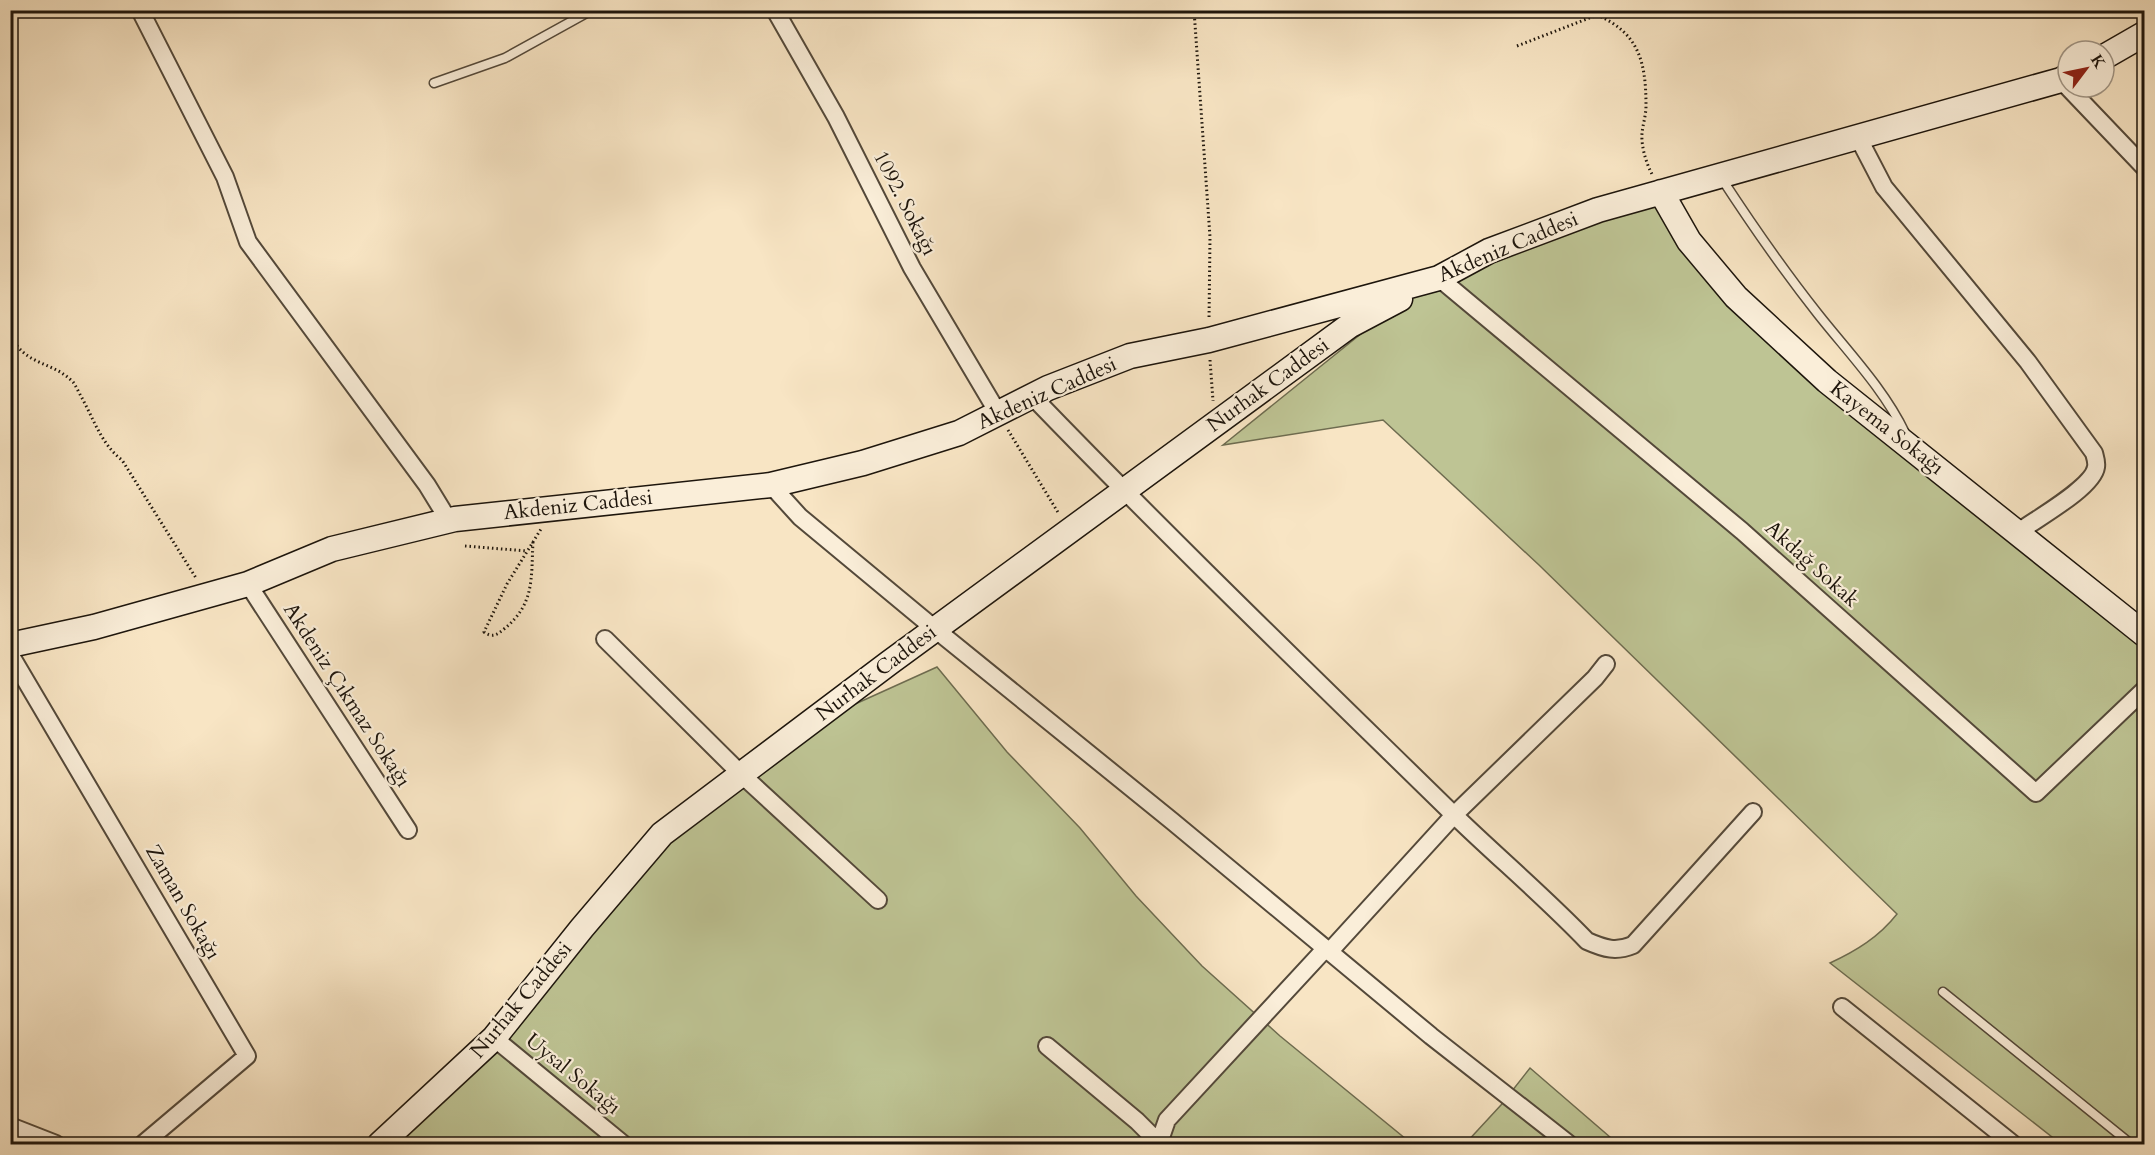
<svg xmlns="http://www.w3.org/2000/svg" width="2155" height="1155" font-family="Cardo,serif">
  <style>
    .green { fill: #bec494; stroke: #6e6c50; stroke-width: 1.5 }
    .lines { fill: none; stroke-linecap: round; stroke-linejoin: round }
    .lane-casing { stroke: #54493a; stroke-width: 11 }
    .street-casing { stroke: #54493a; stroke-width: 20 }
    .secondary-casing { stroke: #1d150c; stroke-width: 27 }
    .path { stroke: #1d150c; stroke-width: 3; stroke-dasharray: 1.5 3; stroke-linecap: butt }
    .lane { stroke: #faeed9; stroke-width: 8 }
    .street { stroke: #faeed9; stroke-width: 16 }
    .secondary { stroke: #faeed9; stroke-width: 24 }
    .labels { text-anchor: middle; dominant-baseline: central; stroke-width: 4.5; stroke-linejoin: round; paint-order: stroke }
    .street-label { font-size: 21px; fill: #1d150c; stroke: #faeed9 }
  </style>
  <rect width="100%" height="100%" fill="#f8e5c4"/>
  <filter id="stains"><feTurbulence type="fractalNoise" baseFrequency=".00333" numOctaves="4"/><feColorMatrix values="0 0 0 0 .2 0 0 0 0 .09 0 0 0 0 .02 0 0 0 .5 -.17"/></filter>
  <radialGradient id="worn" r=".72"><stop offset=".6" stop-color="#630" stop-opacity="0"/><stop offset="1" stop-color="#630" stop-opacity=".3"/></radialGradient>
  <path class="green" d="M1660 192 1706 267 2144 634V1144H2061L1830 963C1856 951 1879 937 1897 914L1539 565 1383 420 1223 445 1434 275Z
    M937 667 1007 752 1080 828 1136 896 1202 966 1280 1036 1412 1144H378L483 1048 632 868 813 727 853 705Z
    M1530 1068 1618 1144H1465L1501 1105Z"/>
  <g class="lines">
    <defs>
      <path id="lane" d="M434 83 505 58 592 10
        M1722 179C1752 225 1784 271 1818 314 1848 352 1884 389 1905 433
        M1943 992 2131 1144"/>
      <path id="street" d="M140 10 225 177 248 242 427 485 449 521
        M775 10 836 117 912 268 998 413
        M2061 80 2144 167
        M1858 137 1884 187 2028 362 2094 453C2095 457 2097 462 2096 467 2093 488 2034 520 2017 533
        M1439 278 1742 531 2036 793 2144 690
        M1032 396C1169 538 1311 675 1452 813 1496 856 1544 896 1587 941 1605 949 1616 952 1633 945L1753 812
        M771 485 800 517 935 629 1172 821 1431 1036 1569 1144
        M248 584 408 830
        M605 639 741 774 878 900
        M10 654 247 1056 143 1144
        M1330 951 1454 815 1595 678 1606 664
        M1842 1007 2013 1144
        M494 1038 623 1144
        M1047 1046 1137 1121 1159 1143 1167 1120 1326 948
        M10 1126 56 1144"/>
      <path id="secondary" d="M2104 57 2144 34
        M1661 192 1689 241 1736 297 1827 381 2144 634
        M10 645 94 627 248 584 332 549 455 519 771 485 863 463 959 433 1048 388 1130 356 1209 340 1439 278 1489 251 1598 210 2061 80 2068 76
        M380 1144 494 1038 582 928 662 834 889 663 1349 326 1400 299"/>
    </defs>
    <use href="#lane" class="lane-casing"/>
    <use href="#street" class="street-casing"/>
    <use href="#secondary" class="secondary-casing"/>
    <path class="path" d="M1194 10 1210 237 1209 320
      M1517 46 1597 15C1639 33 1646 62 1646 106 1646 115 1643 124 1642 133 1641 146 1646 163 1652 174
      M10 334C24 366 53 361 73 382 76 386 79 393 82 398 94 420 102 445 122 460L196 578
      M1210 360 1213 401
      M1008 430 1059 514
      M533 542C531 578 535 604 504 629 497 635 492 638 484 632L507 584 541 529
      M465 546 527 551"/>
    <use href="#lane" class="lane"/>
    <use href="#street" class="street"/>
    <use href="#secondary" class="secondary"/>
  </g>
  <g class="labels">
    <g class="street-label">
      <text transform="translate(905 203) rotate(63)">1092. Sokağı</text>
      <text transform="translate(1508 247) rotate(-23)">Akdeniz Caddesi</text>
      <text transform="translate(1268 385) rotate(-36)">Nurhak Caddesi</text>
      <text transform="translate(1047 393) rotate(-24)">Akdeniz Caddesi</text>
      <text transform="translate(1887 428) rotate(38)">Kayema Sokağı</text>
      <text transform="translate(578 505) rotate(-6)">Akdeniz Caddesi</text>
      <text transform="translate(1812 564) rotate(42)">Akdağ Sokak</text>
      <text transform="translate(876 673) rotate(-37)">Nurhak Caddesi</text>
      <text transform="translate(347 695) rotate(57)">Akdeniz Çıkmaz Sokağı</text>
      <text transform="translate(183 902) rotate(60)">Zaman Sokağı</text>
      <text transform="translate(521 1000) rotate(-50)">Nurhak Caddesi</text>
      <text transform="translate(573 1074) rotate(39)">Uysal Sokağı</text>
    </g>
  </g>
  <rect width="2155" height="1155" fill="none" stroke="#f8e5c4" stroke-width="36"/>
  <rect x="12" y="12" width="2131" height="1131" fill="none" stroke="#1d150c" stroke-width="3"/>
  <rect x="18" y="18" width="2119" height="1119" fill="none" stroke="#1d150c" stroke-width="1.5"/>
  <g transform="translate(2086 69) rotate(58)"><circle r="28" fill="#faeed9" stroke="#a29787" stroke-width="1.5"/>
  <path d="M0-4.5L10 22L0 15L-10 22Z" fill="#8f2418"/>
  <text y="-9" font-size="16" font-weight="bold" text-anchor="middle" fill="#1d150c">K</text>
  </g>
  <rect width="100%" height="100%" filter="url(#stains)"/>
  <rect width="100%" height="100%" fill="url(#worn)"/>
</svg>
